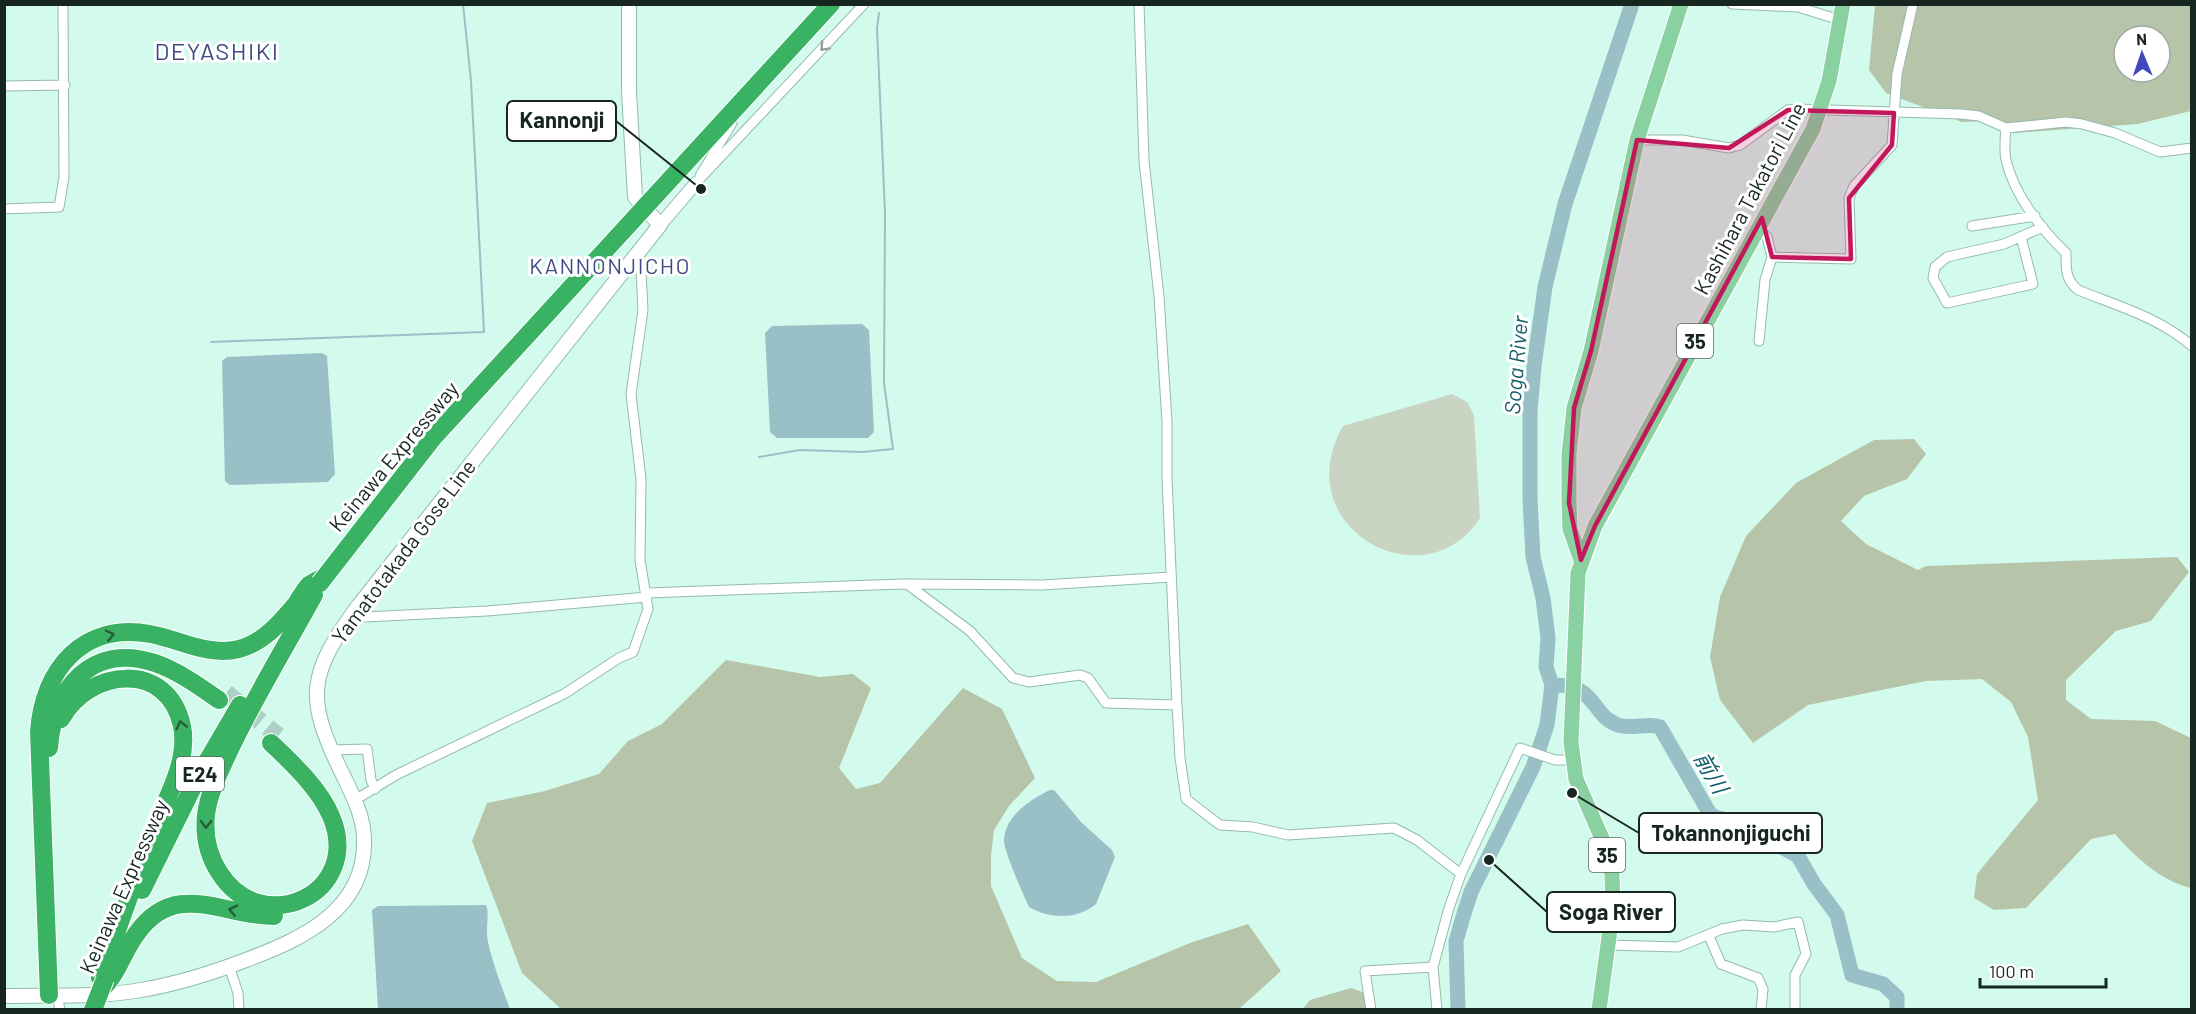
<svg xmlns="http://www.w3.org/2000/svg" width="2196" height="1014" font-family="Barlow,'Noto Sans JP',sans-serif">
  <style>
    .green { fill: #cad4c2 }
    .forest { fill: #b6c5a9; fill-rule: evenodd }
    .water { fill: #99bfc7 }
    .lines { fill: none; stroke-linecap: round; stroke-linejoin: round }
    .stream { stroke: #99bfc7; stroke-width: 2 }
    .river { stroke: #99bfc7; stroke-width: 15 }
    .motorway-tunnel { stroke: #add0c4; stroke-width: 18; stroke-dasharray: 18 9; stroke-linecap: butt }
    .minor-casing { stroke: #94baad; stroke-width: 11 }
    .tertiary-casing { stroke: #94baad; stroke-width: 14 }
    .secondary-casing { stroke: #94baad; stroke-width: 16 }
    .primary-casing { stroke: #fff; stroke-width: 17 }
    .motorway-casing { stroke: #fff; stroke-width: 20 }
    .minor { stroke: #fff; stroke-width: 9 }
    .tertiary { stroke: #fff; stroke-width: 12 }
    .secondary { stroke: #fff; stroke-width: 14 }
    .primary { stroke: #89d1a1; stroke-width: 15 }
    .motorway { stroke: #3ab263; stroke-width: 18 }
    .motorway-bridge-casing { stroke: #fff; stroke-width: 20; stroke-linecap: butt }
    .motorway-bridge { stroke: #3ab263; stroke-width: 18 }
    .oneway { stroke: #979d9b }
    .oneway2 { stroke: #255e3b }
    .marked { fill: #c2185b; fill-opacity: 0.2; stroke: #c2185b; stroke-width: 4.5; stroke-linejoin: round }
    .labels { text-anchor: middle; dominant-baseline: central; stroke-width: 6; stroke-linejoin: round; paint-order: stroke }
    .shield { fill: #fff; stroke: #5d6764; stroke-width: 1.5 }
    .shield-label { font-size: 20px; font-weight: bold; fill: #172621 }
    .street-label { font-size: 21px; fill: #172621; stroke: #fff }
    .neighbourhood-label { font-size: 22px; letter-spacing: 1.5px; fill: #414a87; stroke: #fff }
    .water-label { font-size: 22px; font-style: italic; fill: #145f6c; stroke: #fff }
    .quarter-label { font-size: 24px; letter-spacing: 1.5px; fill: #414a87; stroke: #fff }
    .leader { fill: none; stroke: #172621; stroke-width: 2 }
    .callout-dot { fill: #172621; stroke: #fff; stroke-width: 2 }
    .callout { fill: #fff; stroke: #172621; stroke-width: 2 }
    .callout-label { font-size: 22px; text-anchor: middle; font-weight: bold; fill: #172621 }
  </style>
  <rect width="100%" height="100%" fill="#d3fbed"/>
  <path class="green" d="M1452 394 1467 402 1474 415 1480 518C1425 604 1285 528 1343 426Z"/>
  <path class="forest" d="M1875 5H2191V111L2138 124 2015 133 1990 121 1962 122 1886 93 1869 70ZM2124 36H2160V72H2124Z
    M1914 439 1926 454 1907 479 1864 496 1841 521 1866 544 1918 570 1926 566 2177 557 2189 572 2151 621 2116 631 2066 680V700L2091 719 2155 721 2191 738V888C2161 881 2135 857 2115 834L2091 839 2026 908 1994 910 1974 898 1977 874 2038 800 2028 737 2011 702 1982 679 1926 681 1808 705 1753 743 1720 700 1710 657 1720 597 1746 536 1796 483 1874 440Z
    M726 660 820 677 853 674 871 688 839 768 856 789 880 783 963 688 1002 709 1035 778 1009 806 994 830 991 855V886L1022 958 1057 981 1096 982 1190 943 1248 924 1281 971 1239 1009H561L522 973 472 841 487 803 545 791 599 774 628 741 662 724Z
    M1351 988 1371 995 1374 1010H1302L1310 1000Z"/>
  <path class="water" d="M862 324 869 330 874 432 868 438H777L770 432 765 333 772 326Z
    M322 353 327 356 335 474 328 482 230 485 225 481 222 361 227 357Z
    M1050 790H1054L1082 823 1112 850 1115 857 1096 904C1077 920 1050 919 1029 907 1024 896 1003 849 1004 840 1005 816 1031 799 1050 790Z
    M486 905C490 915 485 929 488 942 493 965 502 987 510 1009H378L372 910 378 906Z"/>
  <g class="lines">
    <path class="stream" d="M211 342 484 332 471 81 463 4
      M759 457 800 450 863 452 893 449 884 383 885 213 877 28 879 13"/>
    <path class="river" d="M1552 685C1598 684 1590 715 1618 725 1632 730 1648 722 1660 727L1710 814 1717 818 1751 824 1770 841 1798 856 1814 884 1837 915 1852 975 1883 984 1897 997V1010
      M1458 1010 1456 941 1463 917 1471 892 1533 767 1547 725 1552 685 1546 667 1548 638 1543 598 1533 557 1530 500V411L1534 366 1545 287 1565 204 1632 4"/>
    <path class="motorway-tunnel" d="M226 693 278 736"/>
    <defs>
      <path id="minor" d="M1139 4 1144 161 1159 296 1167 422V479L1177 705 1180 758 1186 799 1220 825 1253 827 1288 835 1394 828 1417 840 1461 874
        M1732 4 1798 7 1840 20
        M4 86 65 85
        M2006 128C2005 138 2004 150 2006 160 2014 195 2041 229 2066 253 2066 268 2065 279 2078 290 2118 306 2158 317 2192 346
        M1637 140H1682L1729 148 1740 145 1788 110 1797 109 1961 114 1979 116 2006 128 2066 122 2082 124 2115 133 2160 152 2192 148
        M700 176 732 123
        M696 183 864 4
        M4 209 59 207 64 177 63 4
        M1972 226 2035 216
        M1756 228 1767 237 1772 257 1851 259 1849 198 1854 186 1892 145 1897 74 1913 4
        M2021 237 2033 284 1947 303 1933 278 1935 267 1947 257 2004 244 2043 227
        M1759 341 1765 280 1772 257
        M907 584 970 631 1013 678 1029 682 1080 675 1088 678 1106 703 1177 705
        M647 593 902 584 1042 585 1171 577
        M359 605 365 617 487 611 647 597
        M331 750 367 749 371 780 375 789
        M355 800 396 775 564 694 619 658 633 652 648 609 640 560 641 479 631 394 643 310 641 272 630 261
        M1709 936 1721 964 1758 978 1763 989 1761 1010
        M1608 945 1678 947 1722 929 1743 925 1774 927 1798 922 1806 954 1795 975V1010
        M229 966 238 993 239 1010
        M57 995 60 1010
        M1371 1010 1365 971 1433 967
        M1437 1010 1433 967 1449 908 1461 874 1520 748 1555 760H1572"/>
      <path id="tertiary" d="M660 225 696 183"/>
      <path id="secondary" d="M4 996C49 995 97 998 141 990 177 984 212 973 246 960 302 939 366 910 364 840 364 817 353 796 343 775 305 698 307 675 359 605L660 225 635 197 629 92V4"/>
      <path id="primary" d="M1581 560 1570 529 1569 503V455L1574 408 1591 351 1637 140 1681 4
        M1599 1010 1613 908 1612 874 1604 843 1576 779 1571 742 1578 573 1595 526 1813 129 1829 81 1843 4"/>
      <path id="motorway" d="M61 719C89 668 168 660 182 726 190 766 160 808 148 844 132 888 116 933 100 978
        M271 743C293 764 319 788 331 816 364 893 262 941 219 872 208 855 204 835 206 815 209 791 221 769 231 747 256 695 286 646 314 595
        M49 748C53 689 92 642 155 663 178 671 199 686 219 700
        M142 890 198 777 240 705
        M100 991C119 973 122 953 137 933 176 879 222 916 274 916
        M49 995 39 732C43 669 83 622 150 634 179 639 208 657 239 649 264 642 280 623 296 604 300 598 304 590 309 585 314 582 320 579 325 576"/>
    </defs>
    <use href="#minor" class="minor-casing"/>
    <use href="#tertiary" class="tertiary-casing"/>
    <use href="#secondary" class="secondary-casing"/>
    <use href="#primary" class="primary-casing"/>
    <use href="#motorway" class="motorway-casing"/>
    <use href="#minor" class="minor"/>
    <use href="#tertiary" class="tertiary"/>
    <use href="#secondary" class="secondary"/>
    <use href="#primary" class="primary"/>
    <use href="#motorway" class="motorway"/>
    <defs>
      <path id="motorway-bridge" d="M320 583 433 438 831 4
        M93 1010 105 979"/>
    </defs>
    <use href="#motorway-bridge" class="motorway-bridge-casing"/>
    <use href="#motorway-bridge" class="motorway-bridge"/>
  </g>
  <defs><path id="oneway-chevron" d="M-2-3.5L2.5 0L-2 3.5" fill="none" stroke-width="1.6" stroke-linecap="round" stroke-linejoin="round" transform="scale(1.5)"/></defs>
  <use class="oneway" href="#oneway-chevron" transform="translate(824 47) rotate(133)"/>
  <g class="oneway2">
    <use href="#oneway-chevron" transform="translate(110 635) rotate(-13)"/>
    <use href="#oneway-chevron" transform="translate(181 725) rotate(-104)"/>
    <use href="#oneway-chevron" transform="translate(206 824) rotate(91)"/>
    <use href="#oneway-chevron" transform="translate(233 910) rotate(-167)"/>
  </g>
  <path class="marked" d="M1788 110 1894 113 1892 145 1849 198 1851 259 1772 257 1762 218 1595 526 1581 560 1569 503 1574 408 1591 351 1637 140 1729 148Z"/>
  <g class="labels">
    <g class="shield">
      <rect x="1677" y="324" width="36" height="34" rx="4.5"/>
      <rect x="176" y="757" width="48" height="34" rx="4.5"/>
      <rect x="1589" y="838" width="36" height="34" rx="4.5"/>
    </g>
    <g class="shield-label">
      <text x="1695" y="341">35</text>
      <text x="200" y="774">E24</text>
      <text x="1607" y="855">35</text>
    </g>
    <g class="street-label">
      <text transform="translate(1749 198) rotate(-62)">Kashihara Takatori Line</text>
      <text transform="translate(393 456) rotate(-50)">Keinawa Expressway</text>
      <text transform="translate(403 551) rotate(-53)">Yamatotakada Gose Line</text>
      <text transform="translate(123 886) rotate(-66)">Keinawa Expressway</text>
    </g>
    <g class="neighbourhood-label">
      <text x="610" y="265">KANNONJICHO</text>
    </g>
    <g class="water-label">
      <text transform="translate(1515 365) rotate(-85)">Soga River</text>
      <text transform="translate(1712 772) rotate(60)">前川</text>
    </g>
    <g class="quarter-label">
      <text x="217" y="50">DEYASHIKI</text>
    </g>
  </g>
  <path class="leader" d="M701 189L616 121M1572 793L1639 833M1489 860L1547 912"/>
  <g class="callout-dot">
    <circle cx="701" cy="189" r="6"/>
    <circle cx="1572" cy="793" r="6"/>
    <circle cx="1489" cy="860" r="6"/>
  </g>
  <g class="callout">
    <rect x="507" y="101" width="109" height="40" rx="6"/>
    <rect x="1639" y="813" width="183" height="40" rx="6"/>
    <rect x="1547" y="892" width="128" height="40" rx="6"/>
  </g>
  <g class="callout-label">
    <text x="562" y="128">Kannonji</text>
    <text x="1731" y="841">Tokannonjiguchi</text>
    <text x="1611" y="920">Soga River</text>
  </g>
  <rect width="2196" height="1014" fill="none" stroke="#172621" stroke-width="12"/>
  <g transform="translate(2142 54) rotate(358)"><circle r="28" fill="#ffffff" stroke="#a2a8a6" stroke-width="1.5"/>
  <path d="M0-4.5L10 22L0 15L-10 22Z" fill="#4247bc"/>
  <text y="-9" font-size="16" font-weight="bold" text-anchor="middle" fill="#172621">N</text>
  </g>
  <path d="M1980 978v9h126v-9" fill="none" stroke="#172621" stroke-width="3"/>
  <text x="1989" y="978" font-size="18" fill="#172621" stroke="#ffffff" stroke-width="4.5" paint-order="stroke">100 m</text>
</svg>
